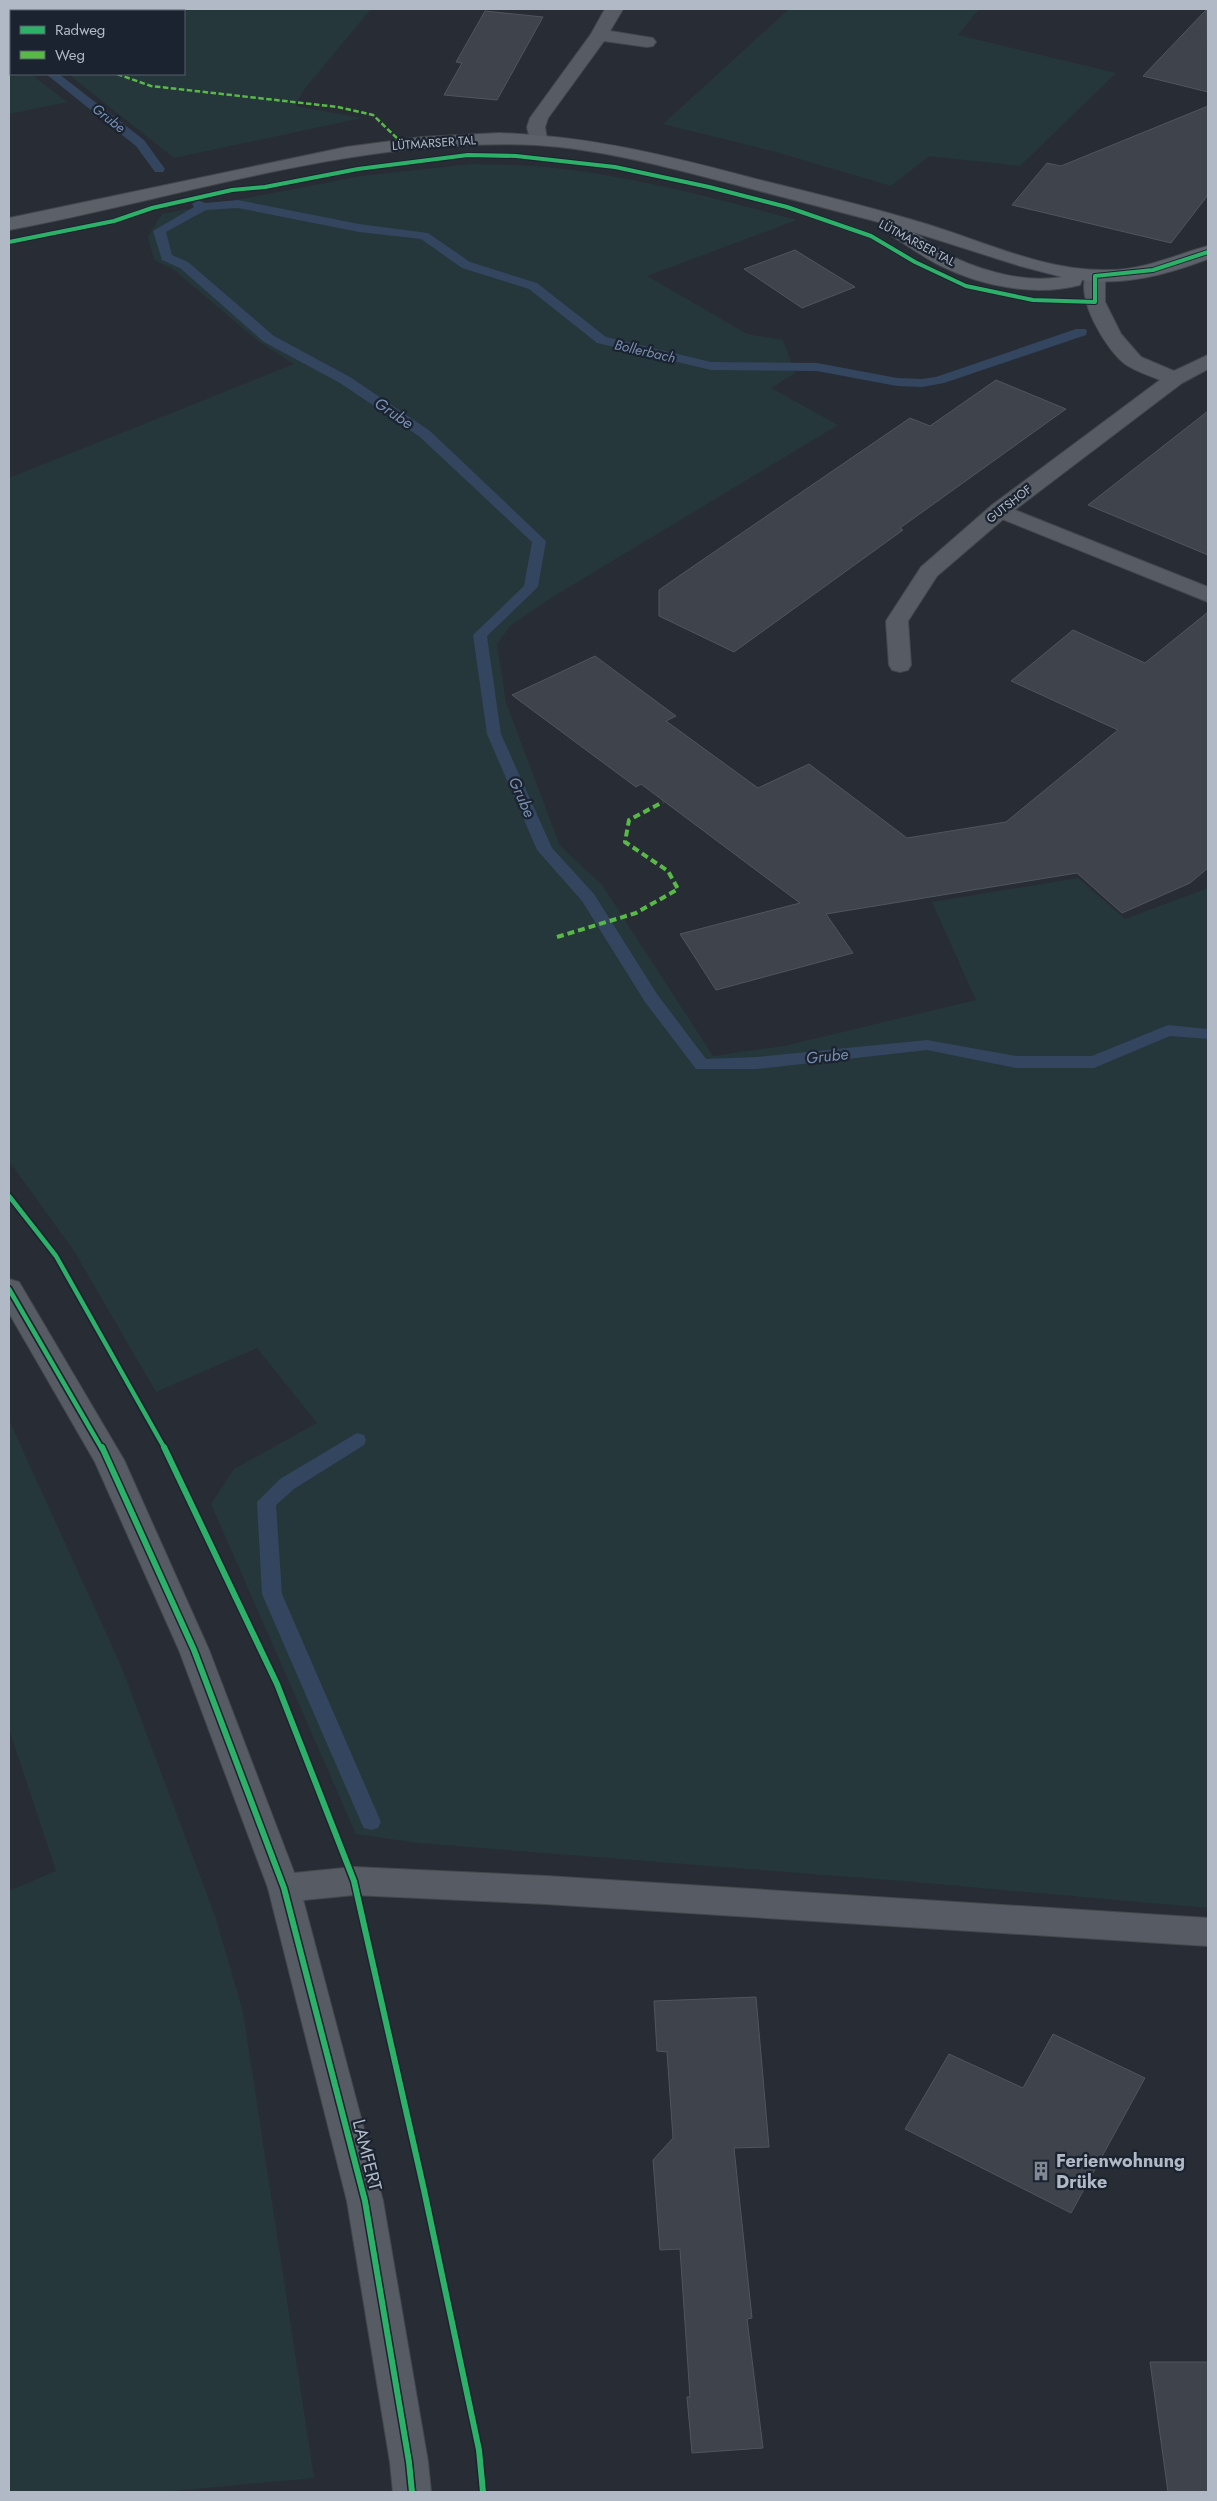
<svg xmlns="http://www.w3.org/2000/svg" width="1217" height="2501" font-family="Jost,sans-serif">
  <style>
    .green { fill: #25373b }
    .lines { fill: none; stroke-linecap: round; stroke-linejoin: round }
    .stream { fill: #34455f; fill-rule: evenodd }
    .building { fill: #3f444c; stroke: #50555d }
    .service-casing { stroke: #44484e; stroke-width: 2 }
    .minor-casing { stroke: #44484e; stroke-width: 2 }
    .tertiary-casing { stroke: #44484e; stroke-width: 2 }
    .secondary-casing { stroke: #44484e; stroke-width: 2 }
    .path-far1 { stroke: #595f66; stroke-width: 3; stroke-dasharray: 4 4; stroke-linecap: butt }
    .path { stroke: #595f66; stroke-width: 4; stroke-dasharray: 4.5 4.5; stroke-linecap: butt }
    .service { fill: #575b63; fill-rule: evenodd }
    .minor { fill: #575b63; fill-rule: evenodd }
    .tertiary { fill: #575b63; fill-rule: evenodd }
    .secondary { fill: #5c6068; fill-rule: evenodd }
    .quiet-far1 { stroke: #58b947; stroke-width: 2.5; stroke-dasharray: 5.5 2.5; stroke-linecap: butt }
    .quiet { stroke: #58b947; stroke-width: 4; stroke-dasharray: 7 4; stroke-linecap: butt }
    .cycleway-far2-casing { stroke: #1b2330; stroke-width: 6 }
    .cycleway-far1-casing { stroke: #1b2330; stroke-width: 8 }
    .cycleway-casing { stroke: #1b2330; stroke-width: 9 }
    .cycleway-far2 { stroke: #2db169; stroke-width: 4 }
    .cycleway-far1 { stroke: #2db169; stroke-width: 4.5 }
    .cycleway { stroke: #2db169; stroke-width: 6 }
    .labels { text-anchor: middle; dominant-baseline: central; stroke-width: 4.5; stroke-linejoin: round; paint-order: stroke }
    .far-street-label { font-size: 12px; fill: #b1b9c7; stroke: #1b2330 }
    .far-water-label { font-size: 14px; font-style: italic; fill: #788eb0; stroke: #1b2330 }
    .water-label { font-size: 16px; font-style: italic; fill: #788eb0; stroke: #1b2330 }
    .near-street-label { font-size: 18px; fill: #b1b9c7; stroke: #1b2330 }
    .near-poi-label { font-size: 18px; font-weight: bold; fill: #b1b9c7; stroke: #1b2330; text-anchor: start }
  </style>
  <rect width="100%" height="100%" fill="#282d35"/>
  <path class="green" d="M9 9H371L303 91 295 106 362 118 174 158 68 74H184V11H11V31L9 29Z
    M789 9H979L958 35 1116 73 1020 166 929 156 891 186 776 152 663 124Z
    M9 56 11 58V74H31L67 102 9 114Z
    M472 164C492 165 513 164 533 166 623 173 710 197 797 220L647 276 747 334 783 340 795 373 771 388 838 425 546 601 510 626 497 644 506 703 560 846 602 885 713 1056 784 1046 976 1000 932 902 1078 878 1125 919 1208 888V1908L915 1882 419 1843 356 1834 211 1504 234 1469 317 1423 257 1348 156 1392 74 1251 9 1161V478L294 364 258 341 173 269 154 260 148 236 162 214 362 176Z
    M9 1420 121 1666 215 1916 243 2012 314 2478 162 2492H9V1891L56 1871 9 1729Z"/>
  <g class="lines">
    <path class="stream" d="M9 37H11V45H9Z
      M46 74H59L144 140 165 169 163 172H155L136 146Z
      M198 200 205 203 238 200 359 224 428 233 470 262 537 283 606 337 711 362 817 363 897 378 922 379 936 377 1076 329H1086L1087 332 1086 335 944 383 922 387 897 386 817 371 711 370 597 343 529 289 462 268 421 239 359 232 238 208 206 210 166 232 172 255 188 262 274 336 350 377 430 431 546 541 538 587 487 636 501 734 552 848 594 894 657 994 706 1059 757 1057 927 1040 1016 1056H1092L1168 1025 1208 1029V1039L1170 1036 1094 1068H1016L927 1050 757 1069H696L645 1002 582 901 537 850 487 734 473 635 524 586 532 542 420 437 340 383 264 342 180 268 162 260 153 231 194 207 192 204Z
      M357 1433 364 1435 366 1440 364 1445 294 1489 276 1505 282 1594 381 1822 378 1828 371 1830 364 1828 361 1822 262 1594 257 1502 280 1479Z"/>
  </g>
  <path class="building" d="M1207 9 1208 92 1143 76Z
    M485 11 543 17 497 100 444 95 462 63 456 62Z
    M1208 106V195L1171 243 1012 205 1047 163 1061 166Z
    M795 250 855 287 802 308 744 269Z
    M996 380 1066 409 900 528 903 530 734 652 659 616V590L682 574 910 418 930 426Z
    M1208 411V555L1088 505Z
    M1208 612V868L1190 883 1122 913 1077 873 826 914 853 953 716 990 680 934 800 903 641 784 636 787 512 695 595 656 676 716 666 721 758 788 809 764 907 838 1006 822 1118 730 1011 681 1073 630 1145 663Z
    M756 1997 769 2147 734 2148 752 2318 747 2319 763 2448 692 2453 687 2397H690L680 2249 660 2250 653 2160 673 2138 667 2052 657 2051 654 2001Z
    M1053 2034 1145 2078 1071 2213 905 2129 949 2054 1023 2088Z
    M1150 2362H1208V2492H1168Z"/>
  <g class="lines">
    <defs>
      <path id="service" d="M1000 504 1208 587V602L992 515 989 510 992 505Z
        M354 1867 546 1876 1208 1918V1946L546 1904 354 1895 284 1902 272 1898 268 1888 272 1878 284 1874Z"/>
      <path id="minor" d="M605 9H623L610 31 653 38 656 42 653 46 647 47 604 41 548 118 545 127 547 140 545 144H531L527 127 530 118 591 34Z
        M1095 270 1102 272 1105 276V302L1121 334 1141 357 1174 371 1208 355V369L1182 383 1008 515 937 576 908 621 911 665 908 670 900 672 892 670 889 665 886 621 921 567 992 505 1160 380C1150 376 1138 372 1128 366 1108 354 1072 294 1088 272Z"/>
      <path id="tertiary" d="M9 1279 19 1282 124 1460 209 1650 300 1888 383 2201 428 2462 431 2492H393L390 2462 347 2201 268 1888 179 1650 95 1462 9 1313Z"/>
      <path id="secondary" d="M499 133C589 136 665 155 752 178 809 192 867 206 923 223 983 241 1046 272 1109 270 1145 270 1174 255 1208 246V259C1168 274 1126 286 1082 280L1080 285C1034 297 981 286 939 265 923 257 909 246 893 237L890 233 898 228 886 224C833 210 779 196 725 182 663 166 600 149 536 145 357 137 183 197 9 230V218L346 147 422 137ZM913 232 1020 266 1062 277C1026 283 985 272 953 257 939 250 926 240 913 232Z"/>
    </defs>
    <use href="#service" class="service-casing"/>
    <use href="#minor" class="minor-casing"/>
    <use href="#tertiary" class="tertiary-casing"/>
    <use href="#secondary" class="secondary-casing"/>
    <path class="path-far1" d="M9 1196 56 1256 165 1449"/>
    <path class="path" d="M164 1447 277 1684 336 1836
      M365 1928 479 2450 483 2492"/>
    <use href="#service" class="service"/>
    <use href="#minor" class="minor"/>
    <use href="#tertiary" class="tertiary"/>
    <use href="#secondary" class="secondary"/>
    <path class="quiet-far1" d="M26 9 30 11
      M117 74 151 86 338 107 373 115 403 144"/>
    <path class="quiet" d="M557 937 636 913 678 889 668 871 625 842 629 820 663 802"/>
    <defs>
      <path id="cycleway-far2" d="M9 242 114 221 152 208 232 190 265 187 358 169 468 155 516 156 615 167 709 187 787 207 871 236 915 262 966 286 1033 300 1095 302V276L1153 270 1208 252"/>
      <path id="cycleway-far1" d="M9 1196 56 1256 165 1449
        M9 1289 102 1449"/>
      <path id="cycleway" d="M102 1447 194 1650 284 1888 365 2201 409 2462 412 2492
        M164 1447 277 1684 354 1881 424 2190 479 2450 483 2492"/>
    </defs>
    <use href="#cycleway-far2" class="cycleway-far2-casing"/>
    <use href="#cycleway-far1" class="cycleway-far1-casing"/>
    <use href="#cycleway" class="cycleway-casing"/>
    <use href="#cycleway-far2" class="cycleway-far2"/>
    <use href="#cycleway-far1" class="cycleway-far1"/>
    <use href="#cycleway" class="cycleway"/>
  </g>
  <defs>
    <symbol id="building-bare" viewBox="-9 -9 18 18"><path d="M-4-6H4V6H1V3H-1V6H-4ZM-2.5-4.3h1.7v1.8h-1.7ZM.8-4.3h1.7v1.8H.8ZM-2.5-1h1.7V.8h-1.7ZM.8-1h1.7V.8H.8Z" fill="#818894" stroke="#1b2330" stroke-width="2.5" paint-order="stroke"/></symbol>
  </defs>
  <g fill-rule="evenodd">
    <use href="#building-bare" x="1027" y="2157" width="28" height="28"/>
  </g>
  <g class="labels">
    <g class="far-street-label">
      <text transform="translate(434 143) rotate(-4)">LÜTMARSER TAL</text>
      <text transform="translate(917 243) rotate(28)">LÜTMARSER TAL</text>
      <text transform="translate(1009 504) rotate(-38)">GUTSHOF</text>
    </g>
    <g class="far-water-label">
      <text transform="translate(109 118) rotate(38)">Grube</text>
      <text transform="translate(645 351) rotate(13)">Bollerbach</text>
    </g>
    <g class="water-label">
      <text transform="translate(394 413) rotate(34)">Grube</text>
      <text transform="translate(522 797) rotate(66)">Grube</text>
      <text transform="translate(827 1056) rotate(-6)">Grube</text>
    </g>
    <g class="near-street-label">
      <text transform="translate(367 2155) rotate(76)">LAMFERT</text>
    </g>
    <g class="near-poi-label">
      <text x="1056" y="2161">Ferienwohnung<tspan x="1056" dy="21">Drüke</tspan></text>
    </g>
  </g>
  <rect width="1217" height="2501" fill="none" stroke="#b1b9c7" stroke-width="20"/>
  <rect x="10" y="10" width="175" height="65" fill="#1b2330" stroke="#575f6c"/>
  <rect x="20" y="26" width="25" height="8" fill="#2db169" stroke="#575f6c"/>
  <text x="55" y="35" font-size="15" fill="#b1b9c7">Radweg</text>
  <rect x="20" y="51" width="25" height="8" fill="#58b947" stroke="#575f6c"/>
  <text x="55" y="60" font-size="15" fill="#b1b9c7">Weg</text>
</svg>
